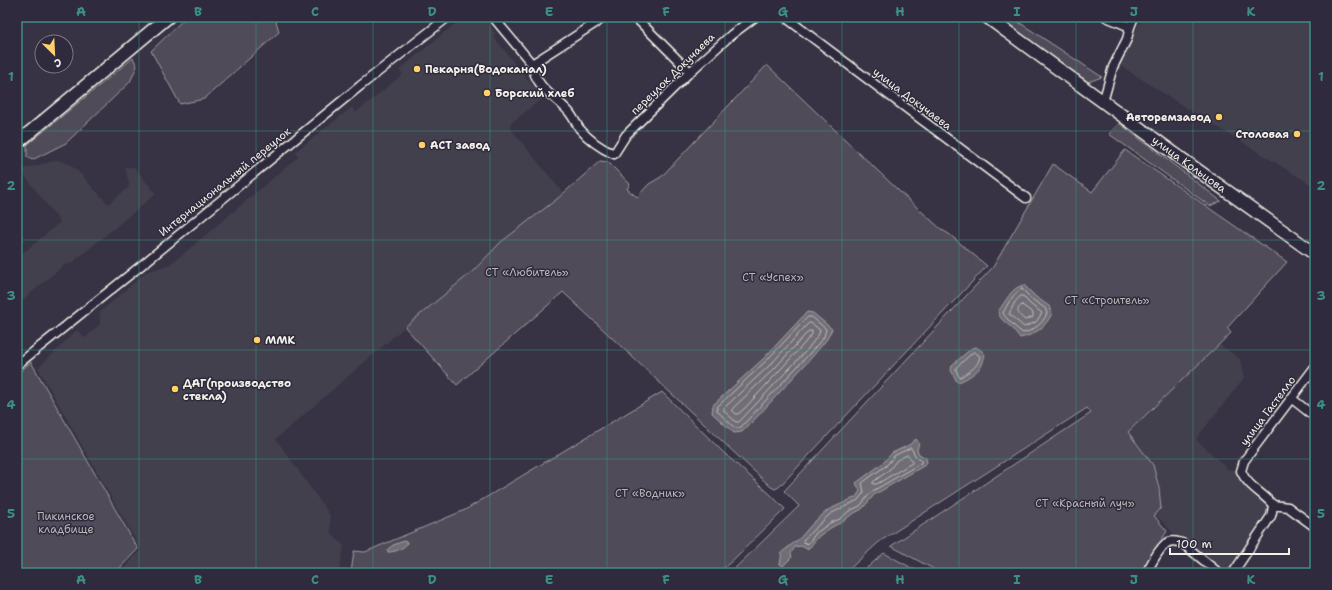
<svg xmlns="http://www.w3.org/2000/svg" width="1332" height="590" font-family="'Shantell Sans',sans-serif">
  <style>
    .built { fill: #433f4e }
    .green { fill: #504b59; stroke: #a29ea0 }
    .water { fill: #726e77; stroke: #a6a2a4 }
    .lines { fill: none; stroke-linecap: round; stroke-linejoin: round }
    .shore { stroke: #c0bdbb; stroke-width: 1 }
    .street-casing { stroke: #f4f1e8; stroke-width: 11 }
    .secondary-casing { stroke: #f4f1e8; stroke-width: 15 }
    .street { stroke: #2f2a3d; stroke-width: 8 }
    .secondary { stroke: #2f2a3d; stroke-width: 12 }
    .grid { fill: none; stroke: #3d8f86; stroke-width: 1; stroke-opacity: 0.55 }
    .poi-dot { fill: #ffd166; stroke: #2f2a3d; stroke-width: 1.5 }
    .labels { text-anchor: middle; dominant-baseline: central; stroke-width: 3; stroke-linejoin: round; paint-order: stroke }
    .poi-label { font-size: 11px; font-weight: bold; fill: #f4f1e8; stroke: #2f2a3d; text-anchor: start }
    .street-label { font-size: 11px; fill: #f4f1e8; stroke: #2f2a3d }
    .park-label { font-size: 11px; fill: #bbb7b6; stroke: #2f2a3d }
    .neatline { fill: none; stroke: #3d8f86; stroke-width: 1.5 }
    .grid-label { font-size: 13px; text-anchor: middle; font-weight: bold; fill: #3d8f86 }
  </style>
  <rect width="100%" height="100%" fill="#373244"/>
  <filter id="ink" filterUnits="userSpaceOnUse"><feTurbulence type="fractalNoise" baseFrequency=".025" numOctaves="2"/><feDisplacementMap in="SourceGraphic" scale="8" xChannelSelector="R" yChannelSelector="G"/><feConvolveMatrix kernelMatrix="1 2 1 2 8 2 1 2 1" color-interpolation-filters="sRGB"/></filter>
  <g filter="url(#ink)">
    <path class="built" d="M463 17H483L496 34 493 36 543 98 510 124 511 129 564 194 501 242 473 271 405 327 276 439 330 515 331 533 344 546 339 573H119L141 550 38 368 77 330 85 338 100 324V312L146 272 168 265 183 254 298 157 295 152 352 107 356 112 364 106 403 74 399 70Z
      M1143 17H1315V187L1180 104 1118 64Z
      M57 160 69 164 78 171 108 204 128 188 129 184 125 167H134L156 194 72 263 64 265 17 305V258L60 222 20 170Z
      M1219 344 1240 359 1244 378 1196 439 1228 469 1241 471 1273 505 1233 573H1219L1182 543 1164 523 1159 518 1157 519 1154 516 1159 488 1153 465 1128 433Z"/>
    <path class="green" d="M186 17H275L279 32 204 99 180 104 151 51Z
      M996 17H1011L1102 77 1088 82Z
      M133 58 137 66 130 82 66 143 32 160 27 157V145Z
      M767 65 899 191 942 230 949 234 987 266 779 487 775 489 771 487 563 292 457 385 405 327 473 271 501 242 557 199 600 161 608 162 630 184 627 189 637 197 649 184 661 177Z
      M1119 123 1221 201 1210 206 1109 134Z
      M1125 150 1287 262 1227 328 1231 333 1128 432 1153 465 1159 488 1161 508 1154 516 1167 531 1141 573H941L891 546 1091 413 1087 408 879 542 845 573H730L799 506 784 491 993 267 1053 164 1092 192Z
      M31 362 138 549 115 573H17V374Z
      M662 392 724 453 770 494 785 509 734 559 718 573H351L354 551 365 552 465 510Z
      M884 553 921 573H861Z"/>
    <path class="water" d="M1024 285 1036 297 1049 306 1052 313C1046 327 1035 335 1020 338 1017 334 1014 330 1011 327 1005 322 1000 320 998 311 1006 302 1011 287 1024 285Z
      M807 312 813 313 832 329 827 339 813 356 756 418 742 432 734 433 712 413 713 405 764 358Z
      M976 347 982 351 985 355C984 358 983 363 982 365 979 371 963 382 957 382L951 370 952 365 972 348Z
      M916 439 919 443 917 450 919 454 926 458 927 462 925 465 874 495 862 509 851 515 842 522 832 527 819 536 810 547 807 549 801 546 795 547 791 553 792 557 783 566 780 564 782 552 800 538 813 523 828 510 856 497 860 491 856 483 883 463 892 453 909 445Z
      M404 541 408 543C402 549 396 552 388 552L387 550 393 545Z"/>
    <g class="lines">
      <path class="shore" d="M1022 289 1033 300 1045 308 1047 313C1043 324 1034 330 1023 333 1018 330 1005 318 1003 313 1007 305 1013 293 1022 289Z
        M1021 296H1023L1030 304 1042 313 1036 322 1024 327 1009 314 1015 302Z
        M1022 305 1033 313V317L1025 320C1019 315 1014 310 1022 305Z
        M808 317H812L826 329 824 337 810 353 740 428H735L717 411V407L767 360Z
        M809 323H811L820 330 819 334 807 350 739 422H736L724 411V408L771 364Z
        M809 331H812V334L802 346 745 408 738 414H736L732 410 733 408 775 368Z
        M974 352 980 356C978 368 970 370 961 377H959L956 370V368Z
        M911 448 916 457 921 460V463L871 492 860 506 849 511 840 519 830 523 816 533 808 544 803 542V540L830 514 858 500 864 492 862 483 877 472 886 466 894 456Z
        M908 455 912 460V463L877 484H873V482L889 470 897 460Z"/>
      <defs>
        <path id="street" d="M493 17 532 64C536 89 554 95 569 112 573 117 576 123 579 128 589 140 600 148 614 154L626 135 690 72 731 35 755 17
          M635 17 690 72
          M785 17 1026 198
          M1106 17 1130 27
          M532 64 605 17
          M1103 102 1113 67 1127 39 1130 27 1134 17
          M17 365 148 260 360 86 448 17
          M1315 367 1244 461 1241 471C1247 486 1263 493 1273 505L1288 507 1315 527
          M1291 398 1315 417
          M1146 573C1151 565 1160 545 1169 542 1173 540 1178 542 1182 543L1219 573
          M1233 573 1271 516 1272 512 1273 505"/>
        <g id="secondary">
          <path id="s1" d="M987 17 1179 157 1315 254"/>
          <path d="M17 143 168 17"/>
        </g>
      </defs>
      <use href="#street" class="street-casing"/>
      <use href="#secondary" class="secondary-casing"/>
      <use href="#street" class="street"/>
      <use href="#secondary" class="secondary"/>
    </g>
  </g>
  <path class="grid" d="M139 17V573M256 17V573M373 17V573M490 17V573M607 17V573M725 17V573M842 17V573M959 17V573M1076 17V573M1193 17V573M17 131H1315M17 240H1315M17 350H1315M17 459H1315"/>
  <g class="poi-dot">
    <circle cx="417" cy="69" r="4"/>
    <circle cx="487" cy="93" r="4"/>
    <circle cx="1219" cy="117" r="4"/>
    <circle cx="1297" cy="134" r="4"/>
    <circle cx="422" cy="145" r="4"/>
    <circle cx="257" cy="340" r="4"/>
    <circle cx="175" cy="389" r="4"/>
  </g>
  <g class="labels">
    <g class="poi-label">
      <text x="425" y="69">Пекарня(Водоканал)</text>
      <text x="495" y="93">Борский хлеб</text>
      <text x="1211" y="117" text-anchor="end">Авторемзавод</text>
      <text x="1289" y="134" text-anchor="end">Столовая</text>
      <text x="430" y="145">АСТ завод</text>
      <text x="265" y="340">ММК</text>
      <text x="183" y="383">ДАГ(производство<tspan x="183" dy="13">стекла)</tspan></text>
    </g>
    <g class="street-label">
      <text transform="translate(673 74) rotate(-44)">переулок Докучаева</text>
      <text transform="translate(912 99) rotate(37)">улица Докучаева</text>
      <text stroke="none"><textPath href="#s1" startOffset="250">улица Кольцова</textPath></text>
      <text transform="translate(225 182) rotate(-39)">Интернациональный переулок</text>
      <text transform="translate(1268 411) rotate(-53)">улица Гастелло</text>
    </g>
    <g class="park-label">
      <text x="527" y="272">СТ «Любитель»</text>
      <text x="773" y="277">СТ «Успех»</text>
      <text x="1107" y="300">СТ «Строитель»</text>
      <text x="650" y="493">СТ «Водник»</text>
      <text x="1085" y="503">СТ «Красный луч»</text>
      <text x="66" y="516">Пикинское<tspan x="66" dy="13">кладбище</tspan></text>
    </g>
  </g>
  <rect width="1332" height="590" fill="none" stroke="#2f2a3d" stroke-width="44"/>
  <g transform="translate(54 54) rotate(156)"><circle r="19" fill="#2f2a3d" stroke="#7e7a81"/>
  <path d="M0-3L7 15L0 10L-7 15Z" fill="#ffd166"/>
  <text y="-6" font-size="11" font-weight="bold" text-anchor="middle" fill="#f4f1e8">С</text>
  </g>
  <path d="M1170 548v6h119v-6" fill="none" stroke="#f4f1e8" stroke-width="2"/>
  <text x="1176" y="548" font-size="12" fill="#f4f1e8" stroke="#2f2a3d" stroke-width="3" paint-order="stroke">100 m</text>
  <rect x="22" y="22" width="1288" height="546" class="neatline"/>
  <g class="grid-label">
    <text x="81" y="16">A</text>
    <text x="198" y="16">B</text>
    <text x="315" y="16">C</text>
    <text x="432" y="16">D</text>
    <text x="549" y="16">E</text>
    <text x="666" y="16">F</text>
    <text x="783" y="16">G</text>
    <text x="900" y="16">H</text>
    <text x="1017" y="16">I</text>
    <text x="1134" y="16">J</text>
    <text x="1251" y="16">K</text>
    <text x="11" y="81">1</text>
    <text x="1321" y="81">1</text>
    <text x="11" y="190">2</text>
    <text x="1321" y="190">2</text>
    <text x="11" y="300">3</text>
    <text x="1321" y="300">3</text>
    <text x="11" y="409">4</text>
    <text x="1321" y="409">4</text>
    <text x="11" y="518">5</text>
    <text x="1321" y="518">5</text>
    <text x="81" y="584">A</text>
    <text x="198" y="584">B</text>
    <text x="315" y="584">C</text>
    <text x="432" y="584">D</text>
    <text x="549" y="584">E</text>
    <text x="666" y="584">F</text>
    <text x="783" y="584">G</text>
    <text x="900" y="584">H</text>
    <text x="1017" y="584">I</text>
    <text x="1134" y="584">J</text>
    <text x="1251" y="584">K</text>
  </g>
</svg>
